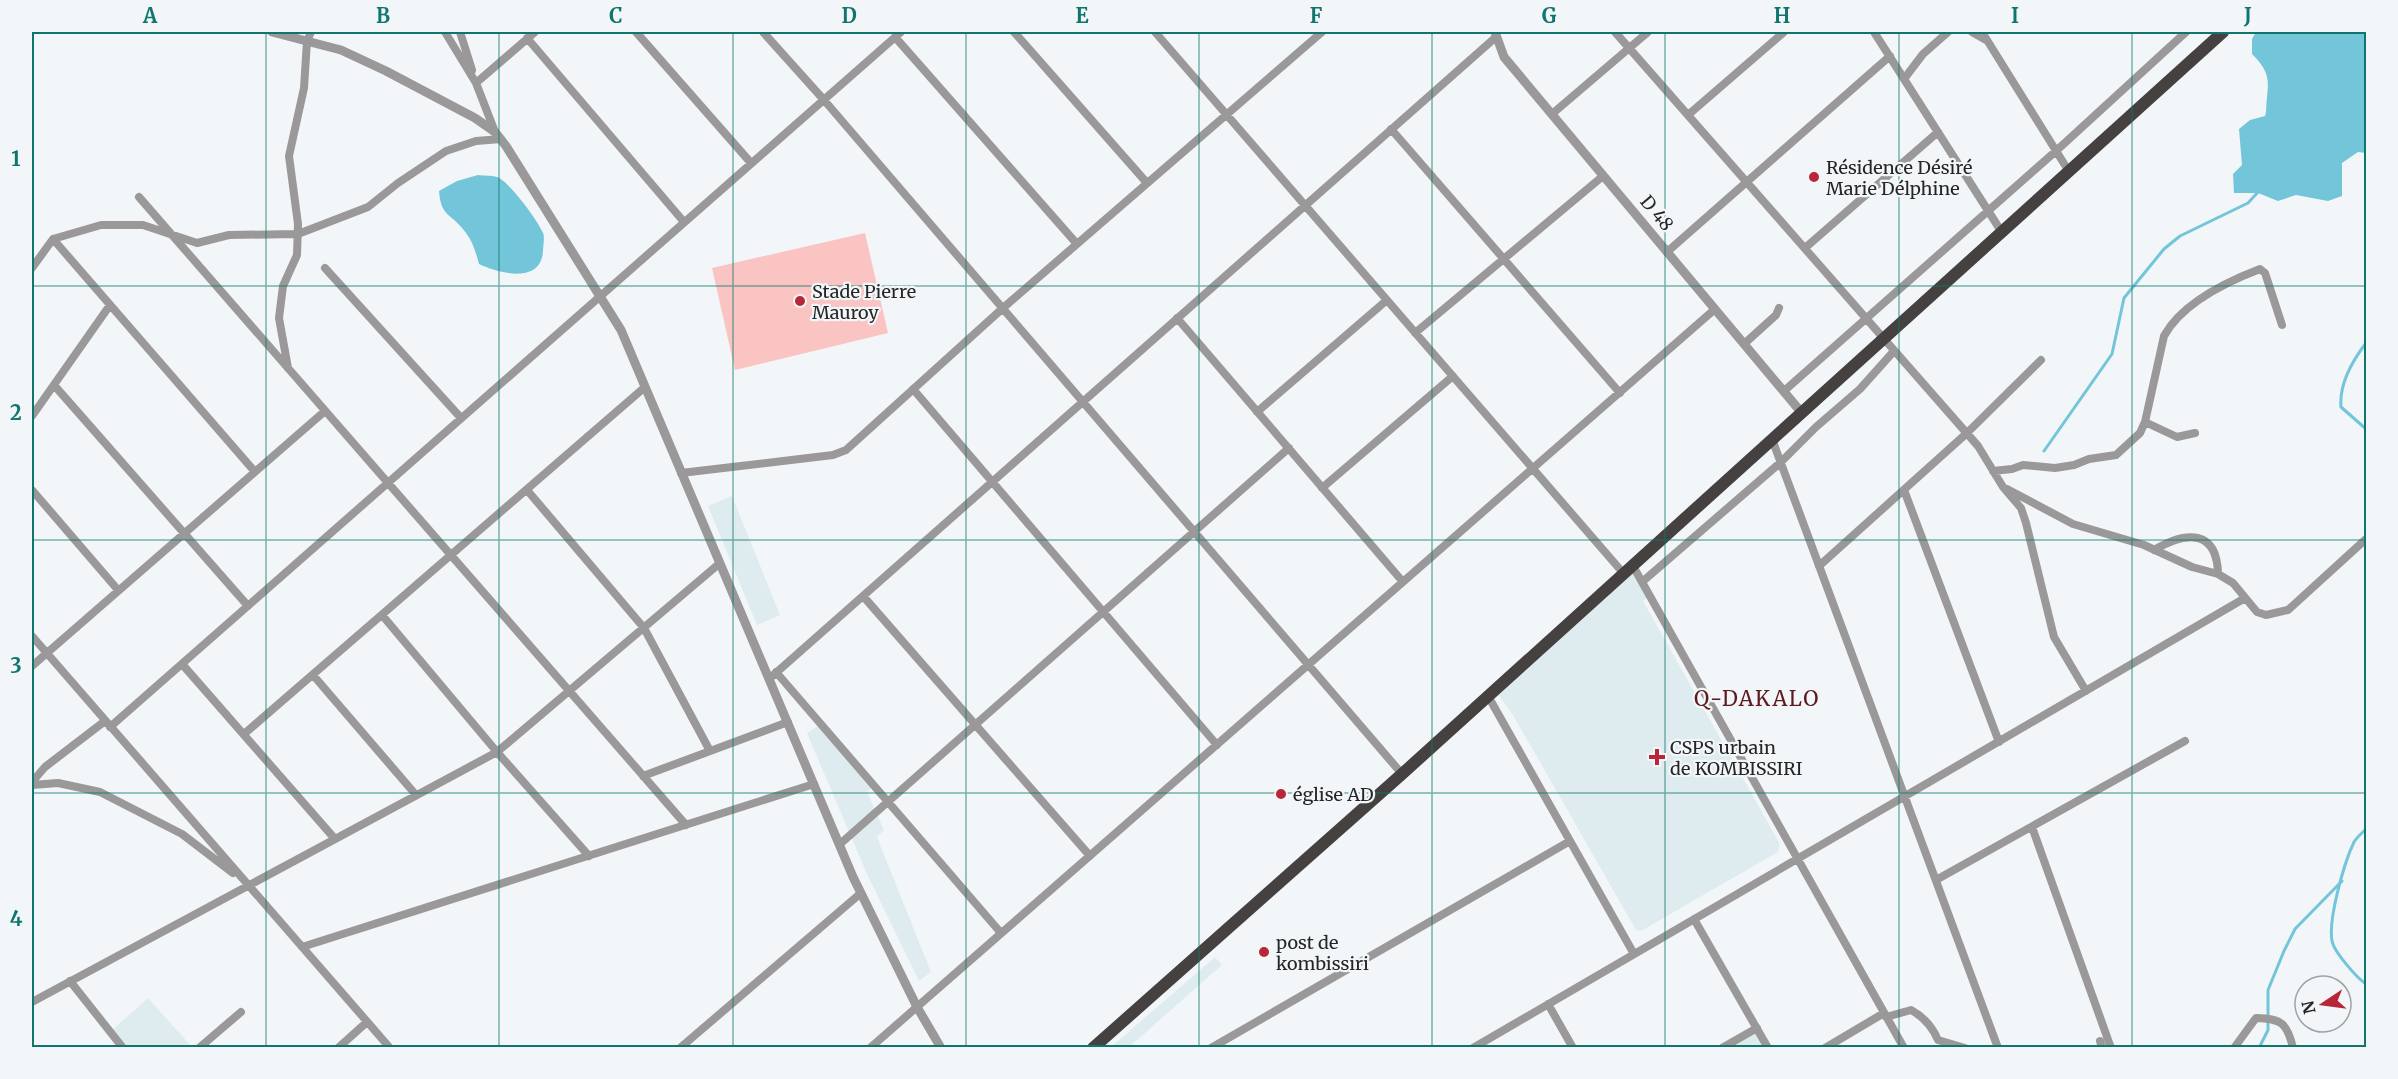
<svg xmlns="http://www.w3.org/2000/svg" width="2398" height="1079" font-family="Merriweather,serif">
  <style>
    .built { fill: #dfecef }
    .green { fill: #f9c4c2 }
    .water { fill: #73c5d9 }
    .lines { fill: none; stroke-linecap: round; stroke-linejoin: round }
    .stream { stroke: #73c5d9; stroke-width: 3 }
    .minor { stroke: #9a9898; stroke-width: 8 }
    .tertiary { stroke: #9a9898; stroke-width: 9 }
    .trunk { stroke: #444140; stroke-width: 12 }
    .grid { fill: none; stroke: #0f766e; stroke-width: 1.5; stroke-opacity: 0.55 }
    .poi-dot { fill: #b82637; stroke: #f2f6f8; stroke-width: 2 }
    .labels { text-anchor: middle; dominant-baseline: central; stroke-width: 4.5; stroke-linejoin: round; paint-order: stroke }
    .poi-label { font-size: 18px; fill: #242526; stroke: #f2f6f8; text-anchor: start }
    .street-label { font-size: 18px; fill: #242526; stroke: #f2f6f8 }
    .quarter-label { font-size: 21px; letter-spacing: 1.5px; fill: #5f1a1f; stroke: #f2f6f8 }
    .neatline { fill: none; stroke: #0f766e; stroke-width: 2 }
    .grid-label { font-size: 20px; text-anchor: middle; font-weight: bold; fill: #0f766e }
  </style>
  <rect width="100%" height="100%" fill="#f2f6f8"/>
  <path class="built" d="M732 496 780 615 757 625 708 506Z
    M1633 566 1650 596 1643 601 1780 844 1778 852 1641 931 1636 930 1513 715 1495 690Z
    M821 724 874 786 867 792 884 830 877 837 931 972 919 981 866 872 807 733Z
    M1215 957 1222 965 1129 1047H1111Z
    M148 998 192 1047H123L110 1032Z
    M1757 1028 1768 1048H1722Z"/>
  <path class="green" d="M865 233 888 333 735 370 712 268Z"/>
  <path class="water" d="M2256 32H2366V153L2358 152 2342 163V196L2328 201 2296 195 2278 201 2258 193H2234L2233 174 2242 165 2239 129 2250 120 2265 116 2266 112C2267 83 2274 76 2252 54V39Z
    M478 175C484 176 491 175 497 177 508 180 539 222 543 233 545 237 543 246 543 251 541 285 498 273 479 264 476 253 473 242 466 233 452 213 441 218 439 191L457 181Z"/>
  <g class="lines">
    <path class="stream" d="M2366 343C2353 360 2339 384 2341 407L2366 429
      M2044 451 2112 354 2124 298 2164 249 2180 236 2248 203 2259 191
      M2366 829C2362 833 2357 837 2354 842 2344 863 2328 919 2332 941 2334 952 2357 978 2366 984
      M2259 1048 2268 1030V990L2284 951 2295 929 2342 881"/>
    <path class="minor" d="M445 32 476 83
      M460 32 472 70
      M636 32 751 163
      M763 32 824 100 1402 774
      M1014 32 1147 183
      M1155 32 1624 574
      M1615 32 1978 446 2003 487 2021 508 2026 523 2054 637 2086 691
      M1874 32 2001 231
      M1972 32 1986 40
      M1982 32 2068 170
      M895 37 1077 244
      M527 38 684 222
      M1904 79 1923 54 1948 32
      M1552 114 1648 32
      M1688 115 1784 32
      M1391 129 1620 393
      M495 132 476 83 535 32
      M139 197 686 825
      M53 239 255 472
      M1805 248 1938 132
      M1667 252 1890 56
      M32 268 53 239 101 225H143L197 243 229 235 298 234 368 207 398 183 446 151 476 141 501 139
      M325 268 461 418
      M1177 318 1403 582
      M1415 333 1603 176
      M1744 344 1776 315 1779 308
      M288 368 279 318 283 286 297 255 298 224 289 156 304 88 307 41 311 32
      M54 385 248 606
      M913 389 1217 745
      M1784 391 2056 151 2186 32
      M1257 412 1387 300
      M32 416 110 305
      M2145 422 2177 437 2195 433
      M1772 439 1998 1048
      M1993 471 2012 469 2023 465 2055 468 2074 465 2089 459 2116 455 2140 433 2145 422 2164 336C2182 303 2226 282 2260 269L2265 273 2282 325
      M681 473 833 455 846 450 1003 308 1322 32
      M1322 488 1453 376
      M2007 489 2073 524 2144 545 2192 567 2218 574 2233 583 2257 612 2266 615 2288 610 2366 539
      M32 490 118 590
      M527 490 644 628 710 751
      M1904 490 1999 742
      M2154 550C2186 531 2217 529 2218 574
      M1633 566 1904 1048
      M1819 566 1967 433 2041 360
      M1642 582 1781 462 1816 427 1860 389 1894 351
      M863 596 1090 856
      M382 615 497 752 589 856
      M32 636 390 1048
      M182 664 335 839
      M32 666 325 411
      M776 672 1001 933
      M313 675 416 795
      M769 679 1496 37
      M1488 696 1634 954
      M110 727 901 32
      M244 734 645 387
      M643 776 788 722
      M32 782 45 767 105 721
      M32 785 58 783 100 792 182 834 233 873
      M2032 827 2111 1048
      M840 844 1289 448
      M1936 880 2185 741
      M1694 919 1768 1048
      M302 947 814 784
      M70 981 123 1048
      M32 1002 497 752 720 563
      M1548 1004 1573 1048
      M1886 1017 1911 1010C1924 1017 1932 1026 1938 1040L1965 1048
      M2100 1041 2102 1048
      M199 1048 241 1012
      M338 1048 367 1022
      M680 1048 861 893
      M870 1048 1715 309
      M1211 1048 1570 841
      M1473 1048 2245 598
      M1722 1048 1757 1028
      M1825 1048 1884 1013
      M2234 1048 2256 1018C2281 1019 2287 1022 2293 1048"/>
    <path class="tertiary" d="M272 32 341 50 386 71 475 118 495 132 506 146 621 330 853 877 917 1007 941 1048
      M1495 32 1504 57 1801 412"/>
    <path class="trunk" d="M1093 1048 1402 774 2223 32"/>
  </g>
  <path class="grid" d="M266 32V1048M499 32V1048M733 32V1048M966 32V1048M1199 32V1048M1432 32V1048M1665 32V1048M1899 32V1048M2132 32V1048M32 286H2366M32 540H2366M32 793H2366"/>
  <g class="poi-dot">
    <circle cx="1814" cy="177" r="6"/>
    <circle cx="800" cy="301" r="6"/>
    <path d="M1654 748h6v6h6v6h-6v6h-6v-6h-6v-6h6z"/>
    <circle cx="1281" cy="794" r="6"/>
    <circle cx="1264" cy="952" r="6"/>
  </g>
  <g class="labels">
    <g class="poi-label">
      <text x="1826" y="167">Résidence Désiré<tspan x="1826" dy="21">Marie Délphine</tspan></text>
      <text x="812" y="291">Stade Pierre<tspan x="812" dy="21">Mauroy</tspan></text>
      <text x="1670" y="747">CSPS urbain<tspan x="1670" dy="21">de KOMBISSIRI</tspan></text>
      <text x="1293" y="794">église AD</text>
      <text x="1276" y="942">post de<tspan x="1276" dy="21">kombissiri</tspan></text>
    </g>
    <g class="street-label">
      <text transform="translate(1657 213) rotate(50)">D 48</text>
    </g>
    <g class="quarter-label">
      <text x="1757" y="698">Q-DAKALO</text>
    </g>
  </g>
  <rect width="2398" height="1079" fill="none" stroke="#f2f6f8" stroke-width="66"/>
  <g transform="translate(2323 1004) rotate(257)"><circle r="28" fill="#f2f6f8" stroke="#a0a2a4" stroke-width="1.5"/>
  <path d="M0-4.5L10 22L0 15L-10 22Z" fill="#b82637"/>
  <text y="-9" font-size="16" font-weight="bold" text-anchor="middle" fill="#242526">N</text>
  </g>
  <rect x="33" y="33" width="2332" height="1013" class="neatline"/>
  <g class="grid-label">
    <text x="150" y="23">A</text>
    <text x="383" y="23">B</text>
    <text x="616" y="23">C</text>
    <text x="849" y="23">D</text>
    <text x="1082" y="23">E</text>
    <text x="1316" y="23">F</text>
    <text x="1549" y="23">G</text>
    <text x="1782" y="23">H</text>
    <text x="2015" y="23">I</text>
    <text x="2248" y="23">J</text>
    <text x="16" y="166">1</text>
    <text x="16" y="420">2</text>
    <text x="16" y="673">3</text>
    <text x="16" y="926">4</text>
  </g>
</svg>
